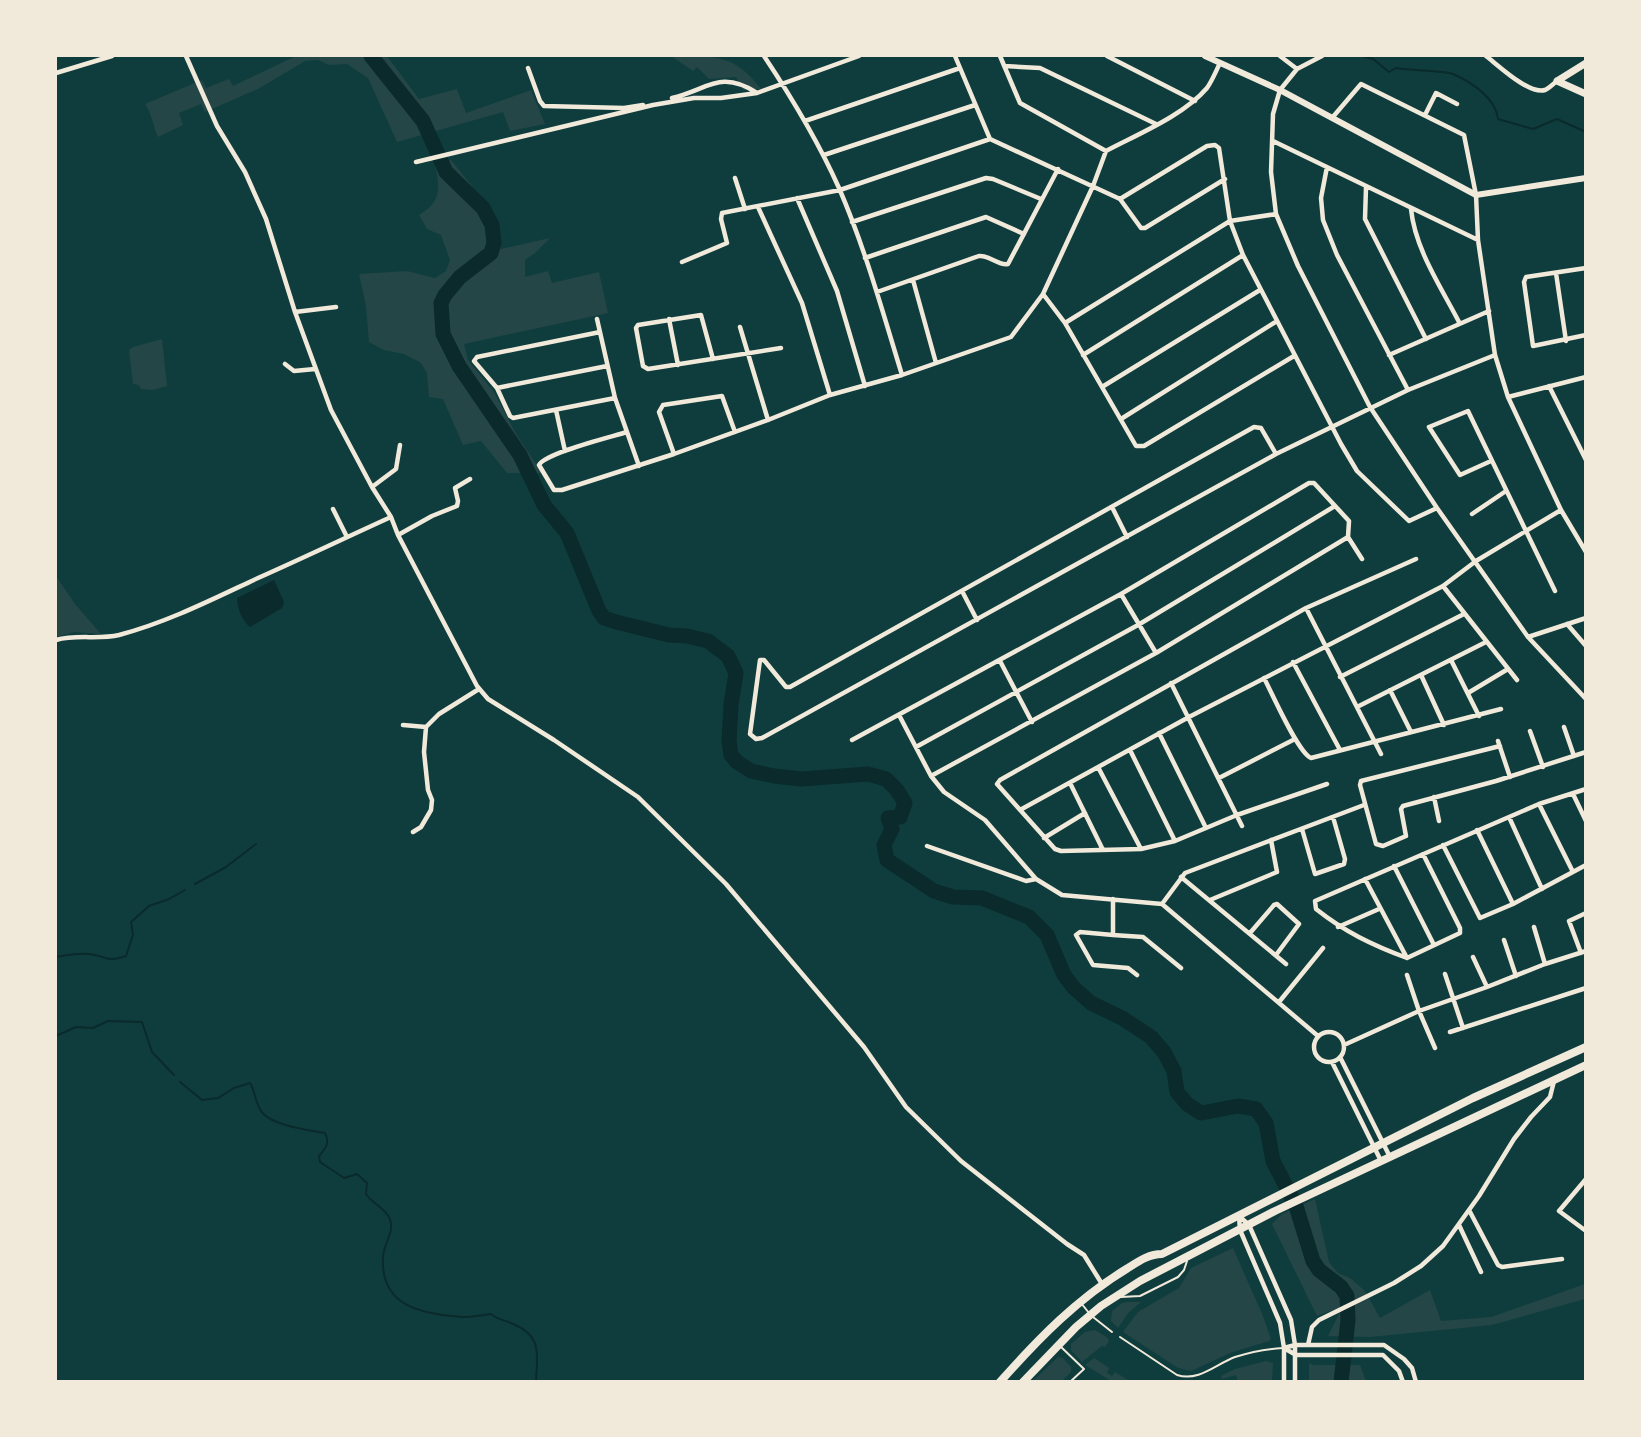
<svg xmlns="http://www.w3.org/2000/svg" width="1641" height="1437" font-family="Ubuntu,sans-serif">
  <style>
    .green { fill: #244646 }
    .water { fill: #0a2a2b }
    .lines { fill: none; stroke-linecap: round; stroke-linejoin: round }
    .stream { stroke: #0a2a2b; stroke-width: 2 }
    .river { stroke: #0a2a2b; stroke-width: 15 }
    .service { stroke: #f1e9da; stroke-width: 2 }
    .minor { stroke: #f1e9da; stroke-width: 4.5 }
    .tertiary { stroke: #f1e9da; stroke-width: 6 }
    .secondary { stroke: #f1e9da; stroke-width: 7 }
    .primary { stroke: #f1e9da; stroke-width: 8 }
  </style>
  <rect width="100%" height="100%" fill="#0f3d3e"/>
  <path class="green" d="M296 56H387L419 99 457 89 466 113 531 90 545 124 510 131 503 112 397 142 368 78 347 64 329 65 318 60 305 61 258 89 205 112 201 104 179 113 183 125 158 137C153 126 152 114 145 104L202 80 206 88 229 79 233 86Z
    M671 56C713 56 734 53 761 89L743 90 736 77 709 79 697 67 693 71Z
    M451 160 489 207 496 218 501 249 550 238 535 253 525 260V277L548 271 552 283 599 272 608 313 464 344 468 360 494 392 516 434 542 473H507L481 441 463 445 443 399 429 397 427 373 421 363 404 354 384 350 369 342 366 306 359 274 407 271 435 278 446 271 450 260 441 235 427 229 419 215C442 201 440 188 435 164Z
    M162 339 167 386 153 390 141 389 139 385 133 384 129 350 133 347Z
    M56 576 75 604 101 634 74 632 56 637Z
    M1315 1199 1329 1262 1338 1273 1350 1278 1365 1291 1380 1318 1430 1290 1441 1321 1491 1317 1585 1284V1299L1492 1325 1370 1337 1328 1336 1339 1314 1336 1309 1317 1316 1272 1224 1282 1214Z
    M1233 1248 1263 1316 1271 1339 1269 1341 1230 1353 1191 1371 1178 1368 1123 1332 1138 1312 1179 1288 1191 1268Z
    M1128 1302H1141L1128 1313 1118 1328 1111 1321 1112 1311 1122 1303Z
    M1095 1330 1108 1338 1109 1341 1105 1347 1102 1346 1082 1362 1071 1350V1344L1085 1332Z
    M1058 1357 1063 1358 1071 1367V1372L1062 1381H1033Z
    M1094 1358 1109 1368 1107 1373 1112 1376 1115 1372 1130 1381H1111L1085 1365Z
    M1266 1361 1273 1363 1272 1381H1238L1236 1375 1222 1379 1221 1376 1235 1369Z
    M1309 1363 1313 1365H1360L1366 1381H1309Z"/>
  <path class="water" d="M274 580 284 602 282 608 250 627C242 621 237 608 237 598Z"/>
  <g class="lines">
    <path class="stream" d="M1362 56 1373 59 1389 72 1396 68C1412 71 1442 70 1453 74 1471 82 1496 98 1498 119L1533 129 1557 119 1586 132
      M195 884 226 867 256 844
      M56 957C67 955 78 953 89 954 108 956 105 963 126 956L133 935 131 922 149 906 169 899 185 890
      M56 1036 76 1027 93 1028 108 1021 142 1022 152 1052 174 1075
      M180 1082 202 1100 218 1098 234 1088 250 1083C255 1091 255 1101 260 1109 267 1125 308 1130 325 1133 330 1143 326 1148 319 1156L320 1162 344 1178 357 1174 367 1183 366 1194C372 1203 384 1208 389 1217 396 1231 384 1242 383 1257 380 1307 422 1314 463 1317 472 1317 482 1315 491 1314 498 1320 505 1320 513 1324 543 1336 537 1355 536 1382"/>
    <path class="river" d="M371 56 423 121 446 172 483 208 492 225 494 243 491 253 460 277 445 295 441 303 443 334 459 366 520 455 544 505 567 533 599 611 604 618 616 622 669 635 687 636 708 641 728 656 736 673 731 704 729 741 731 755 737 762 751 771 774 776 801 779 868 774 886 779 897 790 905 803 900 817 888 818 892 829 884 845 887 860 934 891 953 897 982 898 1029 917 1047 935 1064 975 1074 988 1091 1003 1122 1018 1151 1037 1164 1052 1174 1071 1177 1092 1187 1104 1201 1113 1238 1106 1256 1109 1266 1123 1273 1161 1296 1206 1313 1261 1319 1270 1341 1287 1347 1296 1348 1320 1341 1382"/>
    <path class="service" d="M1121 1297 1140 1296 1178 1277 1184 1270 1187 1261
      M1081 1303 1089 1313
      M1093 1317 1112 1332
      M1120 1337 1177 1375C1199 1382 1216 1364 1235 1357 1251 1352 1266 1349 1283 1348
      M1060 1346 1084 1369 1070 1382"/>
    <path class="minor" d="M186 56 217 126 245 172 266 219 295 312 331 410 372 487 391 517 398 535 477 686 488 699 554 740 638 797 726 884 864 1047 906 1107 961 1161 1067 1244 1084 1255 1102 1284
      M764 56C792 98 818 141 839 188 865 248 883 313 902 375
      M955 56 990 139 1120 199 1141 228H1145L1225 179
      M1000 56 1020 103 1106 151
      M1107 56 1195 101
      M1280 56 1297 69
      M1322 56 1297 69 1280 90 1273 114 1271 172 1276 214 1298 266 1370 407 1437 508 1528 637 1586 699
      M1486 56C1498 65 1529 95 1545 90 1548 89 1553 84 1557 81
      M1004 66 1040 68 1156 124
      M528 68 540 101 544 106 624 108 643 105
      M56 73 112 56
      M672 98C707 90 720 69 757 93
      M1425 115 1436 93 1457 104
      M1332 118 1361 84 1464 135 1476 195 1478 240 1495 355 1508 397 1561 510 1586 552
      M805 121 960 68
      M1273 141 1478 240
      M824 155 975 105
      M416 162 653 105 694 98H721L757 93 859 56
      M1327 167 1321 198 1323 220 1337 255 1408 390
      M735 178 745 209
      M1366 187 1365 219 1426 339
      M797 198 837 291 865 386
      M1120 199 1207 146 1215 145 1219 148 1230 221 1243 255 1341 444 1357 471 1409 521 1437 508
      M758 207 802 303 830 395
      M1411 209C1415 249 1441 287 1459 322
      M852 222 986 178 993 179 1041 199
      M865 258 986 217 1024 234
      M682 262 727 243 721 219 722 213 840 190 990 139
      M1586 268 1526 277 1524 282 1533 346 1586 335
      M1556 273 1566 341
      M913 280 936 363
      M877 292 979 256C990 255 998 266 1008 264L1058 169
      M1043 294 1065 323 1136 446H1144L1294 356
      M295 312 336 307
      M597 319 615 398 639 466
      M669 319 678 365
      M1065 323 1230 221 1276 214
      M740 327 768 420
      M600 332 477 357 474 361 497 388 510 416 513 418 615 398
      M1083 355 1243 255
      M1389 355 1489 311
      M713 359 701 315 638 325 636 328 643 366 648 369 781 348
      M285 364 294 371 315 369
      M1549 386 1586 460
      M1102 387 1260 290
      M497 388 607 366
      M1508 397 1586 377
      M556 410 565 451
      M1121 419 1277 321
      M627 432C611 437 545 453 539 465L554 490H562L674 454 768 420 830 395 902 375 1011 337 1043 294 1093 186 1106 151C1138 134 1183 116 1207 88 1212 81 1216 71 1220 63
      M674 454 659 412 663 405 722 396 735 432
      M1276 454 1261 428 1254 427 790 687H786L764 660H760L750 734 756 739 762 738 1276 454 1408 390 1495 355
      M1491 461 1460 475 1429 427 1468 411 1555 591
      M372 487 396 469 400 445
      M1112 507 1127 537
      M333 509 347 537
      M1472 514 1506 491
      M398 535 432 516 457 506 458 501 455 488 470 479
      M1348 537 1362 559
      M1443 586 1517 680
      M962 591 977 620
      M1121 594 1156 653
      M1306 608 1381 754
      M1567 624 1586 646
      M1528 637 1586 618
      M56 640C77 634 98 640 119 635 168 622 213 599 258 578 303 558 347 537 391 517
      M1451 660 1479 716
      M1000 661 1032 722
      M1293 662 1340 750
      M1421 675 1444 725
      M1340 677 1464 614
      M1264 678C1272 693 1298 753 1311 758L1501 709
      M1171 683 1242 826
      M1390 690 1411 732
      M1468 693 1508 669
      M1357 707 1486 642
      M899 715 931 776 944 792 985 820 1036 879 1062 895 1162 904 1318 1036
      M403 725 426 727
      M1564 727 1574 756
      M1530 731 1543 767
      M1159 733 1206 828
      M852 740 1121 594 1309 483H1314L1349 521 1348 537
      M1498 741 1510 777
      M1500 746 1361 781 1360 785 1376 844 1383 846 1406 836 1401 809 1403 806 1496 781 1586 752
      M916 747 1138 625 1335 506
      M1130 750 1175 841
      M1098 767 1141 849
      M931 776 1156 653 1348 537
      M1219 778 1295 739
      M1070 783 1103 850
      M1327 784 1237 815 1175 841 1141 849 1061 851 1055 849 997 784 1000 780 1306 608 1416 559
      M1573 794 1586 821
      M1434 797 1439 821
      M1539 804 1573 872
      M1020 810 1189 717 1443 586 1476 561 1561 510
      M1509 817 1542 889
      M1302 829 1315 874 1344 864 1345 859 1333 817
      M1477 830 1513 904
      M413 832 421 827 431 810 432 800 428 790 424 752 426 727 439 714 479 689
      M1044 838 1085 813
      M1443 845 1480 918 1513 904 1586 865
      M927 846 1026 881 1036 879
      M1423 854 1460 928V933L1407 958C1372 945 1345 932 1316 909L1315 901 1539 804 1586 789
      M1394 866 1434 945
      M1181 877 1286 964
      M1365 879 1407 958
      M1113 899V935L1143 937 1181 968
      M1210 900 1277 872 1271 840
      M1162 904 1185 873 1364 805
      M1338 927 1379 909
      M1534 927 1545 964
      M1250 933 1274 905 1277 904 1299 924 1276 955
      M1113 935 1080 932 1076 935 1093 965 1128 968 1137 975
      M1504 940 1516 976
      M1581 953 1569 921 1586 913
      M1473 957 1487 987
      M1445 974 1463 1028
      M1407 975 1419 1011 1435 1048
      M1279 1002 1323 948
      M1314 1047a15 15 0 1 1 30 0a15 15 0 1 1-30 0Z
      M1450 1032 1586 988
      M1344 1045 1419 1011 1487 987 1545 964 1586 951
      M1340 1057 1390 1157
      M1332 1062 1381 1161
      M1586 1179 1559 1211 1586 1231
      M1469 1210 1498 1265 1502 1267 1562 1259
      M1239 1216 1249 1225 1291 1320 1295 1345V1382
      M1239 1216 1240 1230 1280 1323 1284 1348V1382
      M1459 1225 1481 1272
      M1308 1345 1312 1327 1319 1320 1394 1283 1421 1266 1443 1246 1479 1196 1514 1139 1531 1117 1550 1097 1554 1081
      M1284 1348 1295 1345H1384L1404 1359 1412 1368 1416 1382
      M1284 1348 1296 1355H1383L1399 1371 1403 1382"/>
    <path class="tertiary" d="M1205 56 1280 90 1476 195 1586 178"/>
    <path class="secondary" d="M1557 81 1586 63
      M1557 81 1586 94"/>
    <path class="primary" d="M1000 1382C1039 1338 1078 1298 1128 1268 1139 1261 1149 1254 1162 1254L1473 1098 1586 1047
      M1023 1382 1076 1327 1101 1306 1140 1281 1275 1211 1586 1065"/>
  </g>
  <rect width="1641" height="1437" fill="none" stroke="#f1e9da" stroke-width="114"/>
</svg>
